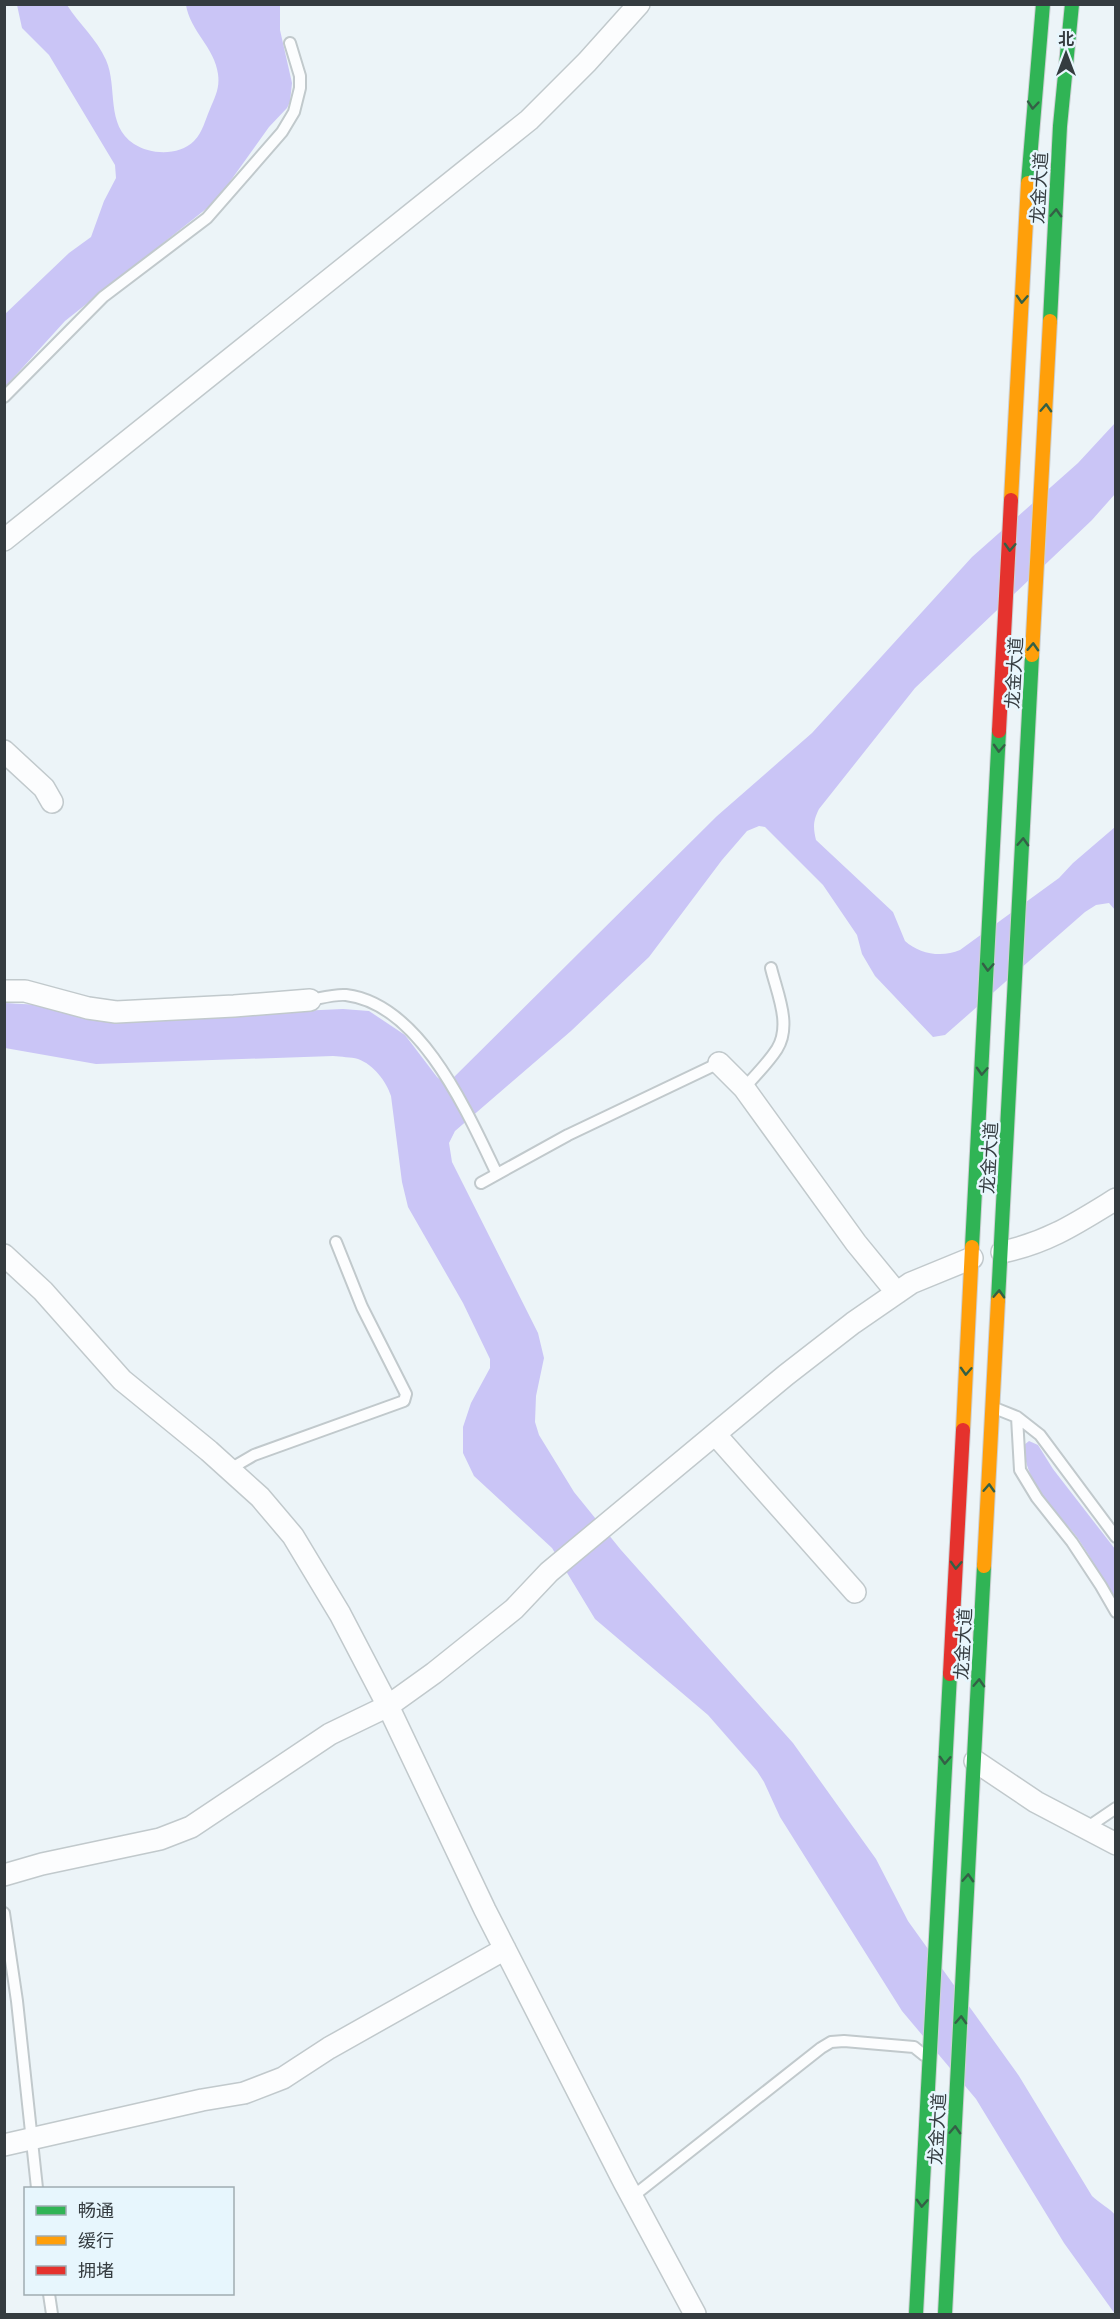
<svg xmlns="http://www.w3.org/2000/svg" width="1120" height="2319" font-family="Quicksand,'Noto Sans SC',sans-serif">
  <style>
    .water { fill: #cac5f6 }
    .lines { fill: none; stroke-linecap: round; stroke-linejoin: round }
    .lane-casing { stroke: #c1c9cc; stroke-width: 14 }
    .street-casing { stroke: #c1c9cc; stroke-width: 24 }
    .fast-casing { stroke: #ccd0d3; stroke-width: 16 }
    .slow-casing { stroke: #ccd0d3; stroke-width: 16 }
    .jam-casing { stroke: #ccd0d3; stroke-width: 16 }
    .lane { stroke: #fcfdfe; stroke-width: 10 }
    .street { stroke: #fcfdfe; stroke-width: 21 }
    .fast { stroke: #30b455; stroke-width: 14 }
    .slow { stroke: #ff9f0a; stroke-width: 14 }
    .jam { stroke: #e5322d; stroke-width: 14 }
    .oneway { stroke: #346046 }
    .labels { text-anchor: middle; dominant-baseline: central; stroke-width: 5; stroke-linejoin: round; paint-order: stroke }
    .street-label { font-size: 18px; fill: #353c40; stroke: #e7f6fd }
  </style>
  <rect width="100%" height="100%" fill="#ecf4f8"/>
  <path class="water" d="M17 5H67C79 24 97 39 106 60 118 87 105 125 134 144 151 155 179 156 194 141 203 132 205 120 210 109 215 97 220 88 218 74 215 48 190 31 186 5H280V30L292 83 290 102 287 108 269 127 216 201 65 321 5 387 4 315 69 253 91 237 104 201 116 178 115 165 49 55 22 28Z
    M1115 423V494L1092 520 915 688 819 809C813 821 813 827 816 840L893 912 905 941C919 954 942 958 960 950L1059 878 1073 863 1115 827V910L1109 903 1096 905 1085 912 945 1035 933 1037 875 976 862 954 857 935 823 885 765 827 759 826 747 831 722 860 649 957 571 1031 455 1131 449 1143 452 1162 538 1333 544 1358 536 1396 535 1422 539 1435 574 1492 621 1550 793 1743 876 1859 908 1921 1019 2076 1092 2196C1099 2203 1111 2209 1115 2215V2314L1064 2243 976 2099 902 2011 780 1817 764 1782 757 1771 708 1715 595 1619 552 1548 474 1476 463 1453V1427L471 1403 490 1368V1359L463 1303 408 1207 402 1182 391 1096C386 1081 374 1065 358 1059 351 1057 341 1057 333 1056L96 1064 5 1048 4 1003C20 1004 36 1004 51 1007 94 1014 114 1028 160 1017L343 1009 369 1011 405 1035 437 1077 442 1081 449 1082 717 816 812 733 972 557 1078 463Z
    M1029 1441 1038 1445 1053 1469 1115 1549V1600C1103 1580 1092 1559 1079 1540 1071 1528 1060 1519 1051 1508 1038 1492 1023 1466 1024 1445Z"/>
  <g class="lines">
    <defs>
      <path id="lane" d="M4 397 103 297 207 218 282 132 294 112 300 88V76L290 43
        M310 1000C321 998 335 994 346 995 421 1004 468 1114 497 1174
        M744 1088C755 1076 768 1063 777 1049 792 1025 777 993 771 968
        M481 1183 568 1135 719 1063
        M997 1409 1017 1417 1040 1435 1116 1537
        M1017 1417 1020 1470 1037 1498 1072 1542 1101 1586 1116 1612
        M230 1469 254 1455 404 1401 406 1394 362 1307 336 1242
        M1085 1829 1116 1808
        M4 1913 17 2001 37 2188
        M632 2197 821 2048 831 2042 844 2041 914 2047 924 2055
        M49 2294 52 2314"/>
      <path id="street" d="M4 540 529 120 587 62 639 4
        M4 751 44 788 52 802
        M4 991H25L88 1008 116 1012 234 1006 310 1000
        M719 1063 744 1088 856 1243 897 1293
        M1002 1252C1047 1243 1077 1223 1116 1199
        M4 1255 43 1291 122 1380 209 1451 260 1497 293 1536 340 1614 388 1706 485 1910 624 2182 695 2314
        M715 1434 855 1592
        M975 1761 1036 1802 1116 1844
        M4 1875 42 1864 160 1839 191 1827 330 1734 388 1706 434 1673 514 1609 549 1572 786 1375 853 1323 911 1283 972 1258
        M4 2145 202 2100 244 2093 283 2078 329 2048 505 1949"/>
      <path id="fast" d="M1028 183 1043 4
        M1050 321 1060 126 1072 4
        M972 1247 999 731
        M998 1300 1032 655
        M916 2314 950 1674
        M945 2314 984 1566"/>
      <path id="slow" d="M1011 500 1028 183
        M1032 655 1050 321
        M963 1430 972 1247
        M984 1566 998 1300"/>
      <path id="jam" d="M999 731 1011 500
        M950 1674 963 1430"/>
    </defs>
    <use href="#lane" class="lane-casing"/>
    <use href="#street" class="street-casing"/>
    <use href="#fast" class="fast-casing"/>
    <use href="#slow" class="slow-casing"/>
    <use href="#jam" class="jam-casing"/>
    <use href="#lane" class="lane"/>
    <use href="#street" class="street"/>
    <use href="#fast" class="fast"/>
    <use href="#slow" class="slow"/>
    <use href="#jam" class="jam"/>
  </g>
  <defs><path id="oneway-chevron" d="M-2-3.5L2.5 0L-2 3.5" fill="none" stroke-width="1.6" stroke-linecap="round" stroke-linejoin="round" transform="scale(1.5)"/></defs>
  <g class="oneway">
    <use href="#oneway-chevron" transform="translate(1033 105) rotate(95)"/>
    <use href="#oneway-chevron" transform="translate(1056 213) rotate(-87)"/>
    <use href="#oneway-chevron" transform="translate(1022 299) rotate(93)"/>
    <use href="#oneway-chevron" transform="translate(1046 408) rotate(-87)"/>
    <use href="#oneway-chevron" transform="translate(1010 547) rotate(93)"/>
    <use href="#oneway-chevron" transform="translate(1033 647) rotate(-87)"/>
    <use href="#oneway-chevron" transform="translate(999 748) rotate(93)"/>
    <use href="#oneway-chevron" transform="translate(1023 842) rotate(-87)"/>
    <use href="#oneway-chevron" transform="translate(988 967) rotate(93)"/>
    <use href="#oneway-chevron" transform="translate(982 1071) rotate(93)"/>
    <use href="#oneway-chevron" transform="translate(999 1294) rotate(-87)"/>
    <use href="#oneway-chevron" transform="translate(966 1371) rotate(93)"/>
    <use href="#oneway-chevron" transform="translate(989 1488) rotate(-87)"/>
    <use href="#oneway-chevron" transform="translate(956 1565) rotate(93)"/>
    <use href="#oneway-chevron" transform="translate(979 1683) rotate(-87)"/>
    <use href="#oneway-chevron" transform="translate(945 1760) rotate(93)"/>
    <use href="#oneway-chevron" transform="translate(968 1878) rotate(-87)"/>
    <use href="#oneway-chevron" transform="translate(961 2020) rotate(-87)"/>
    <use href="#oneway-chevron" transform="translate(955 2130) rotate(-87)"/>
    <use href="#oneway-chevron" transform="translate(922 2203) rotate(93)"/>
  </g>
  <g class="labels">
    <g class="street-label">
      <text transform="translate(1039 188) rotate(-87)">龙金大道</text>
      <text transform="translate(1014 673) rotate(-87)">龙金大道</text>
      <text transform="translate(989 1158) rotate(-87)">龙金大道</text>
      <text transform="translate(963 1644) rotate(-87)">龙金大道</text>
      <text transform="translate(937 2129) rotate(-87)">龙金大道</text>
    </g>
  </g>
  <rect width="1120" height="2319" fill="none" stroke="#353c40" stroke-width="12"/>
  <rect x="24" y="2187" width="210" height="108" fill="#e7f6fd" stroke="#a0acb1" stroke-width="1.5"/>
  <rect x="36" y="2206" width="30" height="9" fill="#30b455" stroke="#a0acb1" stroke-width="1.5"/>
  <text x="78" y="2217" font-size="18" fill="#353c40">畅通</text>
  <rect x="36" y="2236" width="30" height="9" fill="#ff9f0a" stroke="#a0acb1" stroke-width="1.5"/>
  <text x="78" y="2247" font-size="18" fill="#353c40">缓行</text>
  <rect x="36" y="2266" width="30" height="9" fill="#e5322d" stroke="#a0acb1" stroke-width="1.5"/>
  <text x="78" y="2277" font-size="18" fill="#353c40">拥堵</text>
  <g transform="translate(1066 54)" stroke="#e7f6fd" stroke-width="4.5" paint-order="stroke">
  <path d="M0-4.5L10 22L0 15L-10 22Z" fill="#353c40"/>
  <text y="-9" font-size="16" font-weight="bold" text-anchor="middle" fill="#353c40">北</text>
  </g>
</svg>
